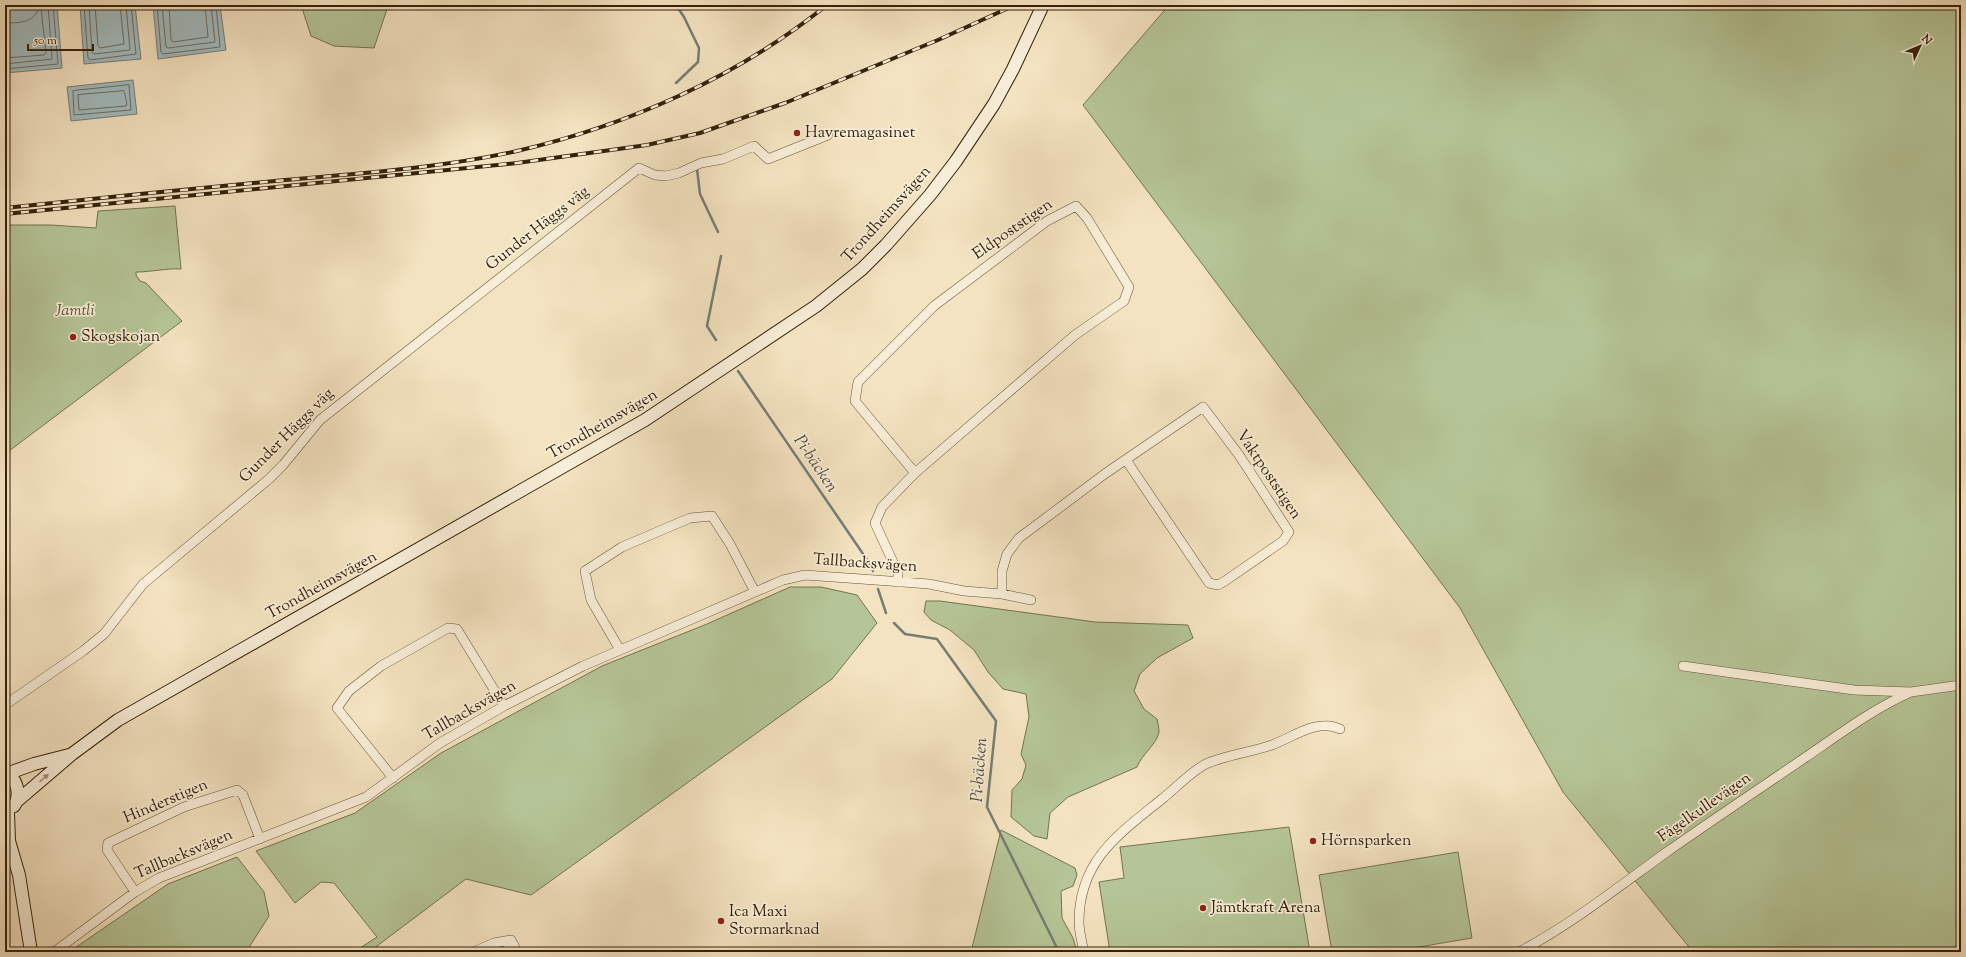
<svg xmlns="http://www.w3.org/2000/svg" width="1966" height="957" font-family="'Sorts Mill Goudy',serif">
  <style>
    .green { fill: #b5c597; stroke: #747350 }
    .water { fill: #a2bbbf; stroke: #767d76 }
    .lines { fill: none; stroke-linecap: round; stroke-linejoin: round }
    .shore { stroke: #6b6e64; stroke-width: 1 }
    .stream { stroke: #767d76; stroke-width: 2.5 }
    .street-casing { stroke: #645237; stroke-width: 10 }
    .secondary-casing { stroke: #342109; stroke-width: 14 }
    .street { stroke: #f8edd7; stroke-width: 9 }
    .secondary { stroke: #f8edd7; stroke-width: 12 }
    .rail-casing { stroke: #342109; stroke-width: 4 }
    .rail { stroke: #f8edd7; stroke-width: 2.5; stroke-dasharray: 8; stroke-linecap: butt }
    .oneway { fill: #a0917a }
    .poi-dot { fill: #8f2418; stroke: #f8edd7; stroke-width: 1.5 }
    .labels { text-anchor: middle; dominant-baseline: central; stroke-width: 3.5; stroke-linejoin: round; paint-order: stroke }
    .poi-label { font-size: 16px; fill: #342109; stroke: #f8edd7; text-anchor: start }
    .street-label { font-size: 16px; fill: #342109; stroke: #f8edd7 }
    .park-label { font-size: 16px; font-style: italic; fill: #5b5234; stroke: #f8edd7 }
    .water-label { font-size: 17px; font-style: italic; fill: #554f40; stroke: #f8edd7 }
  </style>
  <rect width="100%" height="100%" fill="#f4e3c1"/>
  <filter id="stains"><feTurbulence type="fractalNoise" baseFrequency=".005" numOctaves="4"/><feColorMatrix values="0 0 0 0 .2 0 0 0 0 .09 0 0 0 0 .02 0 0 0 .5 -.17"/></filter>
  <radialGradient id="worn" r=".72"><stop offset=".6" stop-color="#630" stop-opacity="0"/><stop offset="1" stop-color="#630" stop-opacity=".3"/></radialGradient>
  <path class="green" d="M301 5H386L387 9 374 48 334 46 311 36Z
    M1169 5H1961V952H1693L1563 792 1460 608 1083 105Z
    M175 206 181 269C166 268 152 272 136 272V275L140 281 146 283 182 321 5 454V225H51L96 228 98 211Z
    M790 587H821L857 595 877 623 832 679 531 895 466 879 369 952H354L377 937 334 883 321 882 295 903 256 851 355 813 441 753 602 666 707 624Z
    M926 601H940L1095 622 1188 625 1193 638 1157 658 1140 674 1134 691 1144 709 1157 719C1158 723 1159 728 1159 732 1157 744 1142 754 1137 767L1068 797 1050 813 1047 839 1034 836 1011 817 1012 790 1022 779 1026 765 1021 754 1029 717 1026 694 1003 689 988 672 974 650 950 630 931 620 924 612Z
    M1289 827 1310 952H1110L1099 882 1124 878 1120 847Z
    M1001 830 1075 868 1077 875 1073 886 1061 891 1062 918 1073 938 1077 952H971Z
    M1458 852 1472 938 1389 952H1332L1319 875Z
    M237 857 264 892 269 916 246 952H69L168 884Z"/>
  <path class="water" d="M45 5H57L62 68 5 73V9Z
    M80 5H135L141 59 84 64Z
    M153 5H220L226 50 158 59Z
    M133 80 137 114 71 121 67 87Z"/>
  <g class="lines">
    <path class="shore" d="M84 5 88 58 90 60 136 54 131 5
      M89 5 92 52 94 54 130 50 126 5
      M95 5 98 46 100 48 124 44 120 5
      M157 5 161 52 163 54 220 47 216 5
      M162 5 166 47 168 48 215 42 211 5
      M169 5 171 40 173 42 208 37 205 5
      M5 23C20 23 33 23 39 8H41L46 53 44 55 5 58
      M5 64 52 59 48 5
      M5 69 58 64 53 5
      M129 85 131 110 74 115 73 91Z
      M124 91 127 104 126 106 79 110 78 95Z"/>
    <path class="stream" d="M676 5 684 17 699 48 698 62 676 83
      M697 169 700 194 718 232
      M716 340 707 326 721 256
      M738 371 872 567 873 571
      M5 390 9 397
      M878 589 886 613
      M894 623 905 634 937 639 996 721 987 807 1059 952"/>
    <defs>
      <path id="street" d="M898 582V573L875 523 882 507 915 473 1075 335 1124 301 1129 287 1087 218 1076 206 1047 221 934 306 858 382 855 401 915 473
        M1002 594V571L1007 554 1019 538 1106 473 1203 407 1239 455 1289 532 1283 541 1225 581 1218 585 1209 583 1126 460
        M620 650 591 600 585 571 622 547 690 518 712 516 730 544 755 592
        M1683 666 1854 690 1911 692 1961 685
        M5 705 83 651 104 634 143 584 269 479 283 465 320 420 639 168 655 175 666 176 679 173 701 163 723 159 754 146 768 159 828 135
        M393 778 337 708 349 691 381 666 448 628 457 629 504 706
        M135 892 107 850 108 843 184 807 237 790 243 795 260 839
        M54 952 135 892 159 878 366 797 440 743 504 706 583 666 783 580 805 575 889 581 929 584 964 591 1002 594 1031 600
        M473 952 494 943 511 940 517 952
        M504 952 514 945
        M1084 952C1082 942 1079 932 1079 922 1079 860 1119 834 1162 799 1175 789 1193 769 1208 763 1228 755 1251 752 1272 745 1293 737 1318 718 1340 729
        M1519 952C1570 925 1617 888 1664 854 1711 821 1759 789 1806 757 1841 733 1873 709 1911 692"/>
      <path id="secondary" d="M5 770C16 778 22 794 14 806
        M9 773 34 764 69 755
        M16 802 72 754 118 720 645 420 816 306 862 269 886 245 930 195 956 161 994 104 1013 69 1043 5
        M8 813 9 841 19 875 31 952"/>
    </defs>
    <use href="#street" class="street-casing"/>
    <use href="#secondary" class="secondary-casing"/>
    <use href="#street" class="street"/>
    <use href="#secondary" class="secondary"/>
    <defs>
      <path id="rail" d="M5 208C98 198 192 189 285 180 362 173 441 168 517 151 629 125 737 77 827 5
        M5 214 517 163 647 145 700 133 785 103 938 40 1015 5"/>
    </defs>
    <use href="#rail" class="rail-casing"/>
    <use href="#rail" class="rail"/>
  </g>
  <defs><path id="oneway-solid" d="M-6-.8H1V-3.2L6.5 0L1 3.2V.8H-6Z"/></defs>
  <use class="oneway" href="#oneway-solid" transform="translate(44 778) rotate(-41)"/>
  <g class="poi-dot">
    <circle cx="797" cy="133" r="4"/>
    <circle cx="73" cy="337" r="4"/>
    <circle cx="1313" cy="841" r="4"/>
    <circle cx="1203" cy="908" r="4"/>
    <circle cx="721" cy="921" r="4"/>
  </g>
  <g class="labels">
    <g class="poi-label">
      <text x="805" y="133">Havremagasinet</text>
      <text x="81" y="337">Skogskojan</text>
      <text x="1321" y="841">Hörnsparken</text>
      <text x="1211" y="908">Jämtkraft Arena</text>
      <text x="729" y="912">Ica Maxi<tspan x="729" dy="18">Stormarknad</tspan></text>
    </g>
    <g class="street-label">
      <text transform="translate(887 215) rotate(-48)">Trondheimsvägen</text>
      <text transform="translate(538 229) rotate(-38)">Gunder Häggs väg</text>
      <text transform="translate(1013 230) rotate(-35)">Eldpoststigen</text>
      <text transform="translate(603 425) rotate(-30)">Trondheimsvägen</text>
      <text transform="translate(287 436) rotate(-45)">Gunder Häggs väg</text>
      <text transform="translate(1268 475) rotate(56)">Vaktpoststigen</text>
      <text transform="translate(865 564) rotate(4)">Tallbacksvägen</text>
      <text transform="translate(322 586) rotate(-29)">Trondheimsvägen</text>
      <text transform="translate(470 711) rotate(-30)">Tallbacksvägen</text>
      <text transform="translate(166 802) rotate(-23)">Hinderstigen</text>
      <text transform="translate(1705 808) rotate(-35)">Fågelkullevägen</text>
      <text transform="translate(184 855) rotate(-23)">Tallbacksvägen</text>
    </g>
    <g class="park-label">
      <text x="75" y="311">Jamtli</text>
    </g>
    <g class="water-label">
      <text transform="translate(815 464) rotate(56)">Pi-bäcken</text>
      <text transform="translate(980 770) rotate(-86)">Pi-bäcken</text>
    </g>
  </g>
  <rect width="1966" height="957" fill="none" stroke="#f4e3c1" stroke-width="20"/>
  <rect x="6" y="6" width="1954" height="945" fill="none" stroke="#342109" stroke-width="2"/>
  <rect x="10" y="10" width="1946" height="937" fill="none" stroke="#342109"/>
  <g transform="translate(1920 46) rotate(46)" stroke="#f8edd7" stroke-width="3" paint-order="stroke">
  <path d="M0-3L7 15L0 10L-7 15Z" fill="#342109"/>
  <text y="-6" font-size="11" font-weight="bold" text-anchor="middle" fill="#342109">N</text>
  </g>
  <path d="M28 44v6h65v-6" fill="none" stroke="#342109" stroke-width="2"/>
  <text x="34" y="44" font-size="12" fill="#342109" stroke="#f8edd7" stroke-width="3" paint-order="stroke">50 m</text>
  <rect width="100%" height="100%" filter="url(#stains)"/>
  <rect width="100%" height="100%" fill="url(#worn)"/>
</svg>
